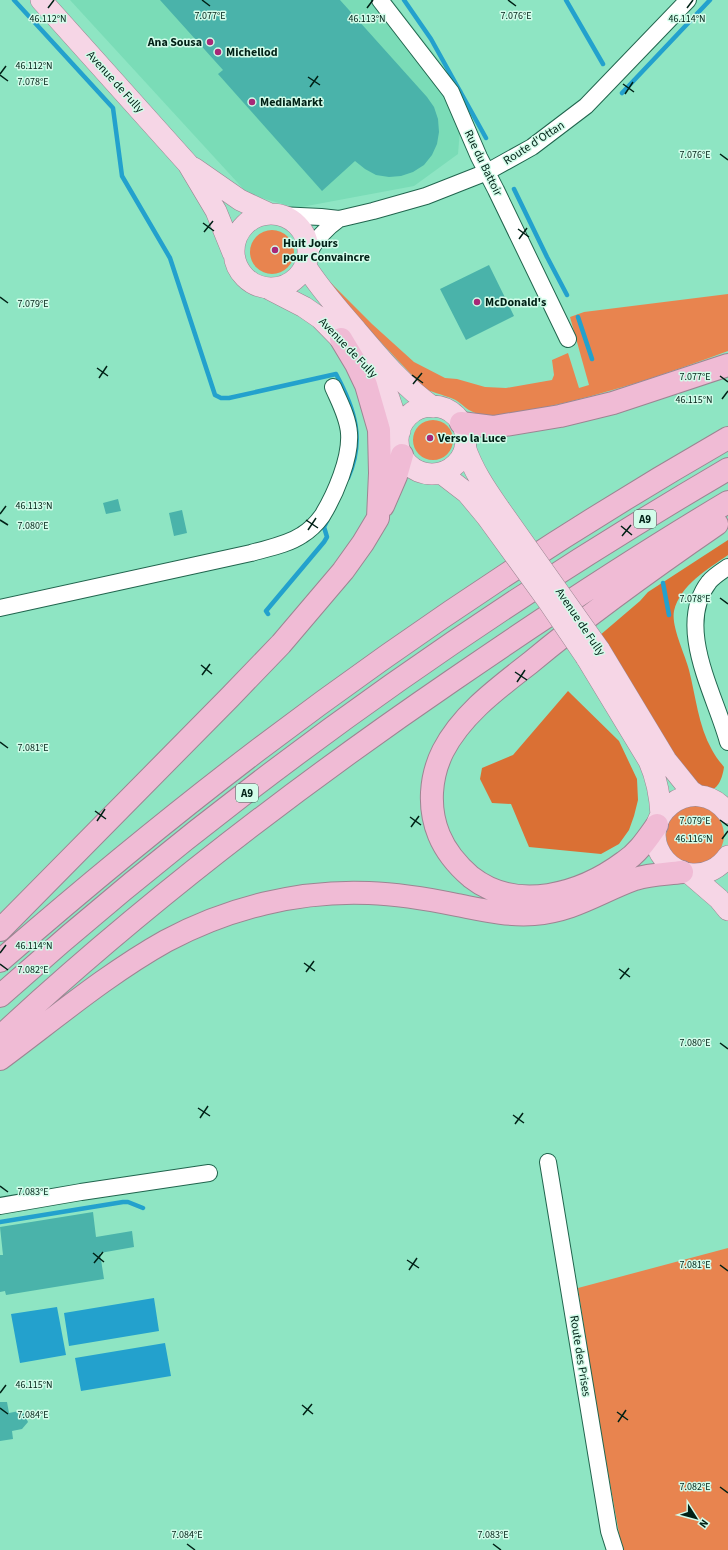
<svg xmlns="http://www.w3.org/2000/svg" width="728" height="1550" font-family="'Source Sans 3',sans-serif">
  <style>
    .built { fill: #7adcb7 }
    .green { fill: #e8844f }
    .forest { fill: #da7034 }
    .water { fill: #23a1cd }
    .lines { fill: none; stroke-linecap: round; stroke-linejoin: round }
    .stream { stroke: #23a1cd; stroke-width: 4.5 }
    .building { fill: #4ab3aa }
    .minor-casing { stroke: #21654e; stroke-width: 18 }
    .major-casing { stroke: #9c8592; stroke-width: 22 }
    .highway-casing { stroke: #9c8592; stroke-width: 24 }
    .minor { stroke: #fff; stroke-width: 16 }
    .major { stroke: #f6d6e6; stroke-width: 21 }
    .highway { stroke: #f0bbd5; stroke-width: 22 }
    .major-bridge-casing { stroke: #9c8592; stroke-width: 22; stroke-linecap: butt }
    .major-bridge { stroke: #f6d6e6; stroke-width: 21 }
    .ticks { fill: none; stroke: #002116; stroke-width: 1.5 }
    .poi-dot { fill: #a82877; stroke: #d3fcea; stroke-width: 1.5 }
    .labels { text-anchor: middle; dominant-baseline: central; stroke-width: 3; stroke-linejoin: round; paint-order: stroke }
    .shield { fill: #d3fcea; stroke: #3f6356; stroke-width: 1 }
    .shield-label { font-size: 11px; font-weight: bold; fill: #002116 }
    .poi-label { font-size: 12px; font-weight: bold; fill: #002116; stroke: #d3fcea; text-anchor: start }
    .street-label { font-size: 12px; fill: #002116; stroke: #d3fcea }
    .ticks-label { font-size: 10px; text-anchor: middle; fill: #002116; stroke: #d3fcea; stroke-width: 3; stroke-linejoin: round; paint-order: stroke }
  </style>
  <rect width="100%" height="100%" fill="#8ee5c3"/>
  <path class="built" d="M70 0H392L463 91 458 154 414 186 296 208 248 194Z"/>
  <path class="green" d="M250 252a22 22 0 1 1 44 0a22 22 0 1 1-44 0Z
    M326 278 372 324 414 362 445 378 457 379 485 387 506 388 552 380 554 375 552 360 568 353 579 388 589 385 570 317 584 312 728 294V351C668 373 608 394 546 407 528 411 510 417 492 416 484 416 472 413 466 408 461 404 457 400 451 398 441 394 432 393 423 387L332 290Z
    M413 440a20 20 0 1 1 40 0a20 20 0 1 1-40 0Z
    M666 835a29 29 0 1 1 58 0a29 29 0 1 1-58 0Z
    M728 1248V1550H622L596 1405 578 1288Z"/>
  <path class="forest" d="M728 540V555C708 569 680 585 674 611 671 627 685 654 689 670 696 697 698 725 712 750 715 756 720 762 724 767 723 775 719 791 708 790 704 790 699 787 695 786L599 636 640 601 648 592Z
    M568 691 619 741 637 779 638 800 634 816 629 830 619 844 601 854 529 847 511 804 492 803 480 779 482 768 513 755Z"/>
  <path class="water" d="M154 1298 159 1331 69 1346 64 1313Z
    M57 1307 66 1355 20 1363 11 1314Z
    M165 1343 171 1376 81 1391 75 1358Z"/>
  <g class="lines">
    <path class="stream" d="M14 0 113 108 122 176 170 258 215 395 221 398H229L336 374C355 409 365 440 348 478
      M404 0 431 39 486 138
      M566 0 603 64
      M622 93 710 0
      M514 189 547 257 567 295
      M578 317 592 359
      M663 583 669 615
      M268 614 266 611 324 542 327 537 324 527 328 519
      M0 1222 123 1202H128L143 1208"/>
  </g>
  <path class="building" d="M160 0H340L427 97 434 107 438 119 439 132 437 144 432 155 424 165 413 172 401 176 389 177 376 175 365 169 355 161 322 191 218 74 223 70Z
    M489 265 514 316 466 340 440 289Z
    M118 499 121 511 106 514 103 503Z
    M182 510 187 533 174 536 169 513Z
    M93 1212 96 1237 132 1231 134 1247 100 1253 104 1279 6 1295 5 1291 0 1292V1255H3L0 1227Z
    M0 1402H7L9 1413 19 1411 24 1414 28 1422 22 1429 12 1431 13 1439 0 1441Z"/>
  <g class="lines">
    <defs>
      <path id="minor" d="M380 0 451 92 479 157 496 190 568 339
        M279 215 321 217 339 219 373 211 426 196 487 172 532 147 586 106 688 0
        M308 254C316 239 325 229 339 219
        M728 567C722 571 714 576 709 582 674 627 716 696 728 742
        M0 608 251 553C268 548 287 545 302 535 310 530 317 523 322 516 335 495 351 458 349 433 348 417 339 401 333 387
        M548 1162 609 1531 615 1550
        M0 1206 81 1192 209 1173"/>
      <path id="major" d="M41 0 188 164 216 211 233 253
        M194 168 240 200 270 214
        M234 251a37 37 0 1 1 74 0a37 37 0 1 1-74 0Z
        M305 265C320 289 339 310 357 331 380 358 403 386 433 407
        M269 289 304 307 320 318 372 371 383 386 389 398 400 431
        M398 440a34 34 0 1 1 68 0a34 34 0 1 1-68 0Z
        M465 447C473 470 485 488 499 508
        M441 473 467 493 487 517
        M599 649 666 760 691 791 697 795
        M586 657 649 761C657 779 660 796 661 815
        M728 813C693 768 631 820 665 860 672 868 681 873 692 874 706 875 720 868 728 856
        M690 874 719 899 728 910"/>
      <path id="highway" d="M461 423 493 427 560 416 613 403 728 365
        M383 506 396 476 402 455
        M657 825C647 839 638 853 624 862 581 894 517 913 471 877 457 865 446 852 439 835 428 808 430 777 443 751 462 714 498 688 530 663 590 613 653 568 717 524
        M0 930 230 697 281 644 343 571 363 543 378 518 380 473 379 430 366 385 356 364 341 339
        M0 961C84 888 170 817 258 750 407 637 566 531 728 438
        M0 996C224 796 470 620 728 469
        M0 1037C141 906 295 788 453 680 543 618 634 558 728 502
        M0 1059C54 1019 107 974 166 941 228 908 299 890 369 893 399 894 428 899 457 905 483 910 508 916 534 914 574 911 599 892 635 879 650 874 667 874 682 872"/>
    </defs>
    <use href="#minor" class="minor-casing"/>
    <use href="#major" class="major-casing"/>
    <use href="#highway" class="highway-casing"/>
    <use href="#minor" class="minor"/>
    <use href="#major" class="major"/>
    <use href="#highway" class="highway"/>
    <defs>
      <path id="major-bridge" d="M499 508 599 649
        M487 517 548 601 586 657"/>
    </defs>
    <use href="#major-bridge" class="major-bridge-casing"/>
    <use href="#major-bridge" class="major-bridge"/>
  </g>
  <path class="ticks" d="M202 0 210 6M508 0 516 6M48 8 54 0M367 8 373 0M687 8 693 0M0 74 6 66M0 75 8 81M308 77 320 85M623 84 634 92M310 87 318 76M625 94 633 82M720 154 728 160M203 223 214 231M518 229 529 237M204 232 213 221M519 239 527 228M0 297 8 303M97 368 108 376M412 375 423 383M720 376 728 382M99 378 107 366M413 384 422 373M722 399 728 391M0 514 6 506M0 520 8 525M306 520 318 528M621 526 632 535M308 530 316 518M622 536 631 525M720 598 728 604M201 665 212 674M515 672 527 680M202 675 210 664M517 682 525 670M0 742 8 748M95 811 106 819M410 817 421 825M720 820 728 826M97 821 105 809M411 827 419 816M722 839 728 831M0 953 6 945M304 963 315 971M0 964 8 970M619 969 630 977M306 972 314 961M620 979 629 968M720 1043 728 1049M198 1108 210 1116M513 1115 524 1123M200 1118 208 1106M515 1124 523 1113M0 1186 8 1192M93 1253 104 1262M407 1260 419 1268M94 1263 103 1252M720 1265 728 1271M409 1270 417 1258M0 1393 6 1385M302 1405 313 1414M0 1408 8 1414M617 1412 628 1420M303 1415 312 1404M618 1422 626 1410M720 1487 728 1493M187 1544 195 1550M493 1544 501 1550"/>
  <g class="poi-dot">
    <circle cx="210" cy="42" r="4"/>
    <circle cx="218" cy="52" r="4"/>
    <circle cx="252" cy="102" r="4"/>
    <circle cx="275" cy="250" r="4"/>
    <circle cx="477" cy="302" r="4"/>
    <circle cx="430" cy="438" r="4"/>
  </g>
  <g class="labels">
    <g class="shield">
      <rect x="634" y="510" width="22" height="18" rx="3"/>
      <rect x="236" y="784" width="22" height="18" rx="3"/>
    </g>
    <g class="shield-label">
      <text x="645" y="519">A9</text>
      <text x="247" y="793">A9</text>
    </g>
    <g class="poi-label">
      <text x="202" y="42" text-anchor="end">Ana Sousa</text>
      <text x="226" y="52">Michellod</text>
      <text x="260" y="102">MediaMarkt</text>
      <text x="283" y="243">Huit Jours<tspan x="283" dy="14">pour Convaincre</tspan></text>
      <text x="485" y="302">McDonald's</text>
      <text x="438" y="438">Verso la Luce</text>
    </g>
    <g class="street-label">
      <text transform="translate(115 82) rotate(48)">Avenue de Fully</text>
      <text transform="translate(534 143) rotate(-33)">Route d'Ottan</text>
      <text transform="translate(483 163) rotate(64)">Rue du Battoir</text>
      <text transform="translate(348 348) rotate(46)">Avenue de Fully</text>
      <text transform="translate(580 622) rotate(56)">Avenue de Fully</text>
      <text transform="translate(580 1356) rotate(81)">Route des Prises</text>
    </g>
  </g>
  <g class="ticks-label">
    <text x="210" y="19">7.077°E</text>
    <text x="516" y="19">7.076°E</text>
    <text x="367" y="22">46.113°N</text>
    <text x="687" y="22">46.114°N</text>
    <text x="48" y="22">46.112°N</text>
    <text x="34" y="69">46.112°N</text>
    <text x="33" y="85">7.078°E</text>
    <text x="695" y="158">7.076°E</text>
    <text x="33" y="307">7.079°E</text>
    <text x="695" y="380">7.077°E</text>
    <text x="694" y="403">46.115°N</text>
    <text x="34" y="509">46.113°N</text>
    <text x="33" y="529">7.080°E</text>
    <text x="695" y="602">7.078°E</text>
    <text x="33" y="751">7.081°E</text>
    <text x="695" y="824">7.079°E</text>
    <text x="694" y="842">46.116°N</text>
    <text x="34" y="949">46.114°N</text>
    <text x="33" y="973">7.082°E</text>
    <text x="695" y="1046">7.080°E</text>
    <text x="33" y="1195">7.083°E</text>
    <text x="695" y="1268">7.081°E</text>
    <text x="34" y="1388">46.115°N</text>
    <text x="33" y="1418">7.084°E</text>
    <text x="695" y="1490">7.082°E</text>
    <text x="187" y="1538">7.084°E</text>
    <text x="493" y="1538">7.083°E</text>
  </g>
  <g transform="translate(696 1518) rotate(126)" stroke="#d3fcea" stroke-width="3" paint-order="stroke">
  <path d="M0-3L7 15L0 10L-7 15Z" fill="#002116"/>
  <text y="-6" font-size="11" font-weight="bold" text-anchor="middle" fill="#002116">N</text>
  </g>
</svg>
